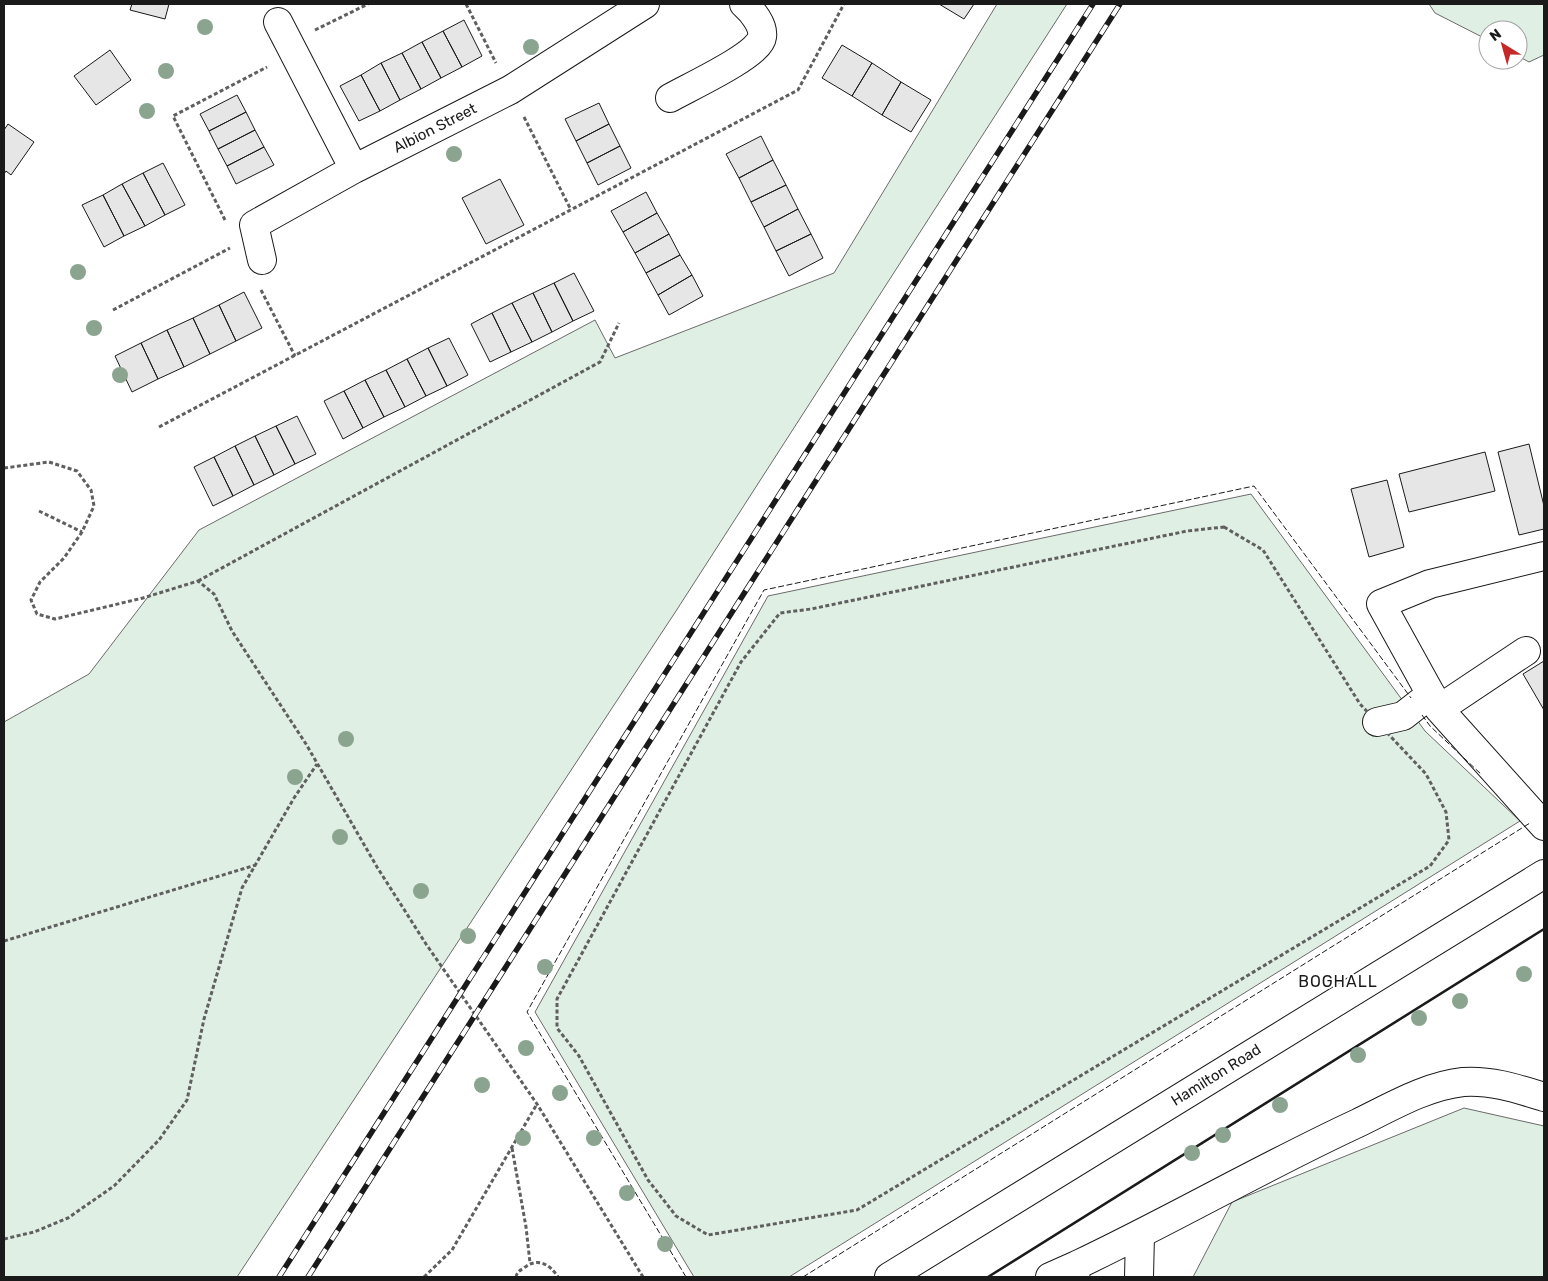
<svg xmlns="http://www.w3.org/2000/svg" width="1548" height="1281" font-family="Rubik,sans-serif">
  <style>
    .green { fill: #e0efe3; stroke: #6a6a6a }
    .building { fill: #e6e6e6; stroke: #1a1a1a }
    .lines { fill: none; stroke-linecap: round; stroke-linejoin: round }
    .minor-casing { stroke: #1a1a1a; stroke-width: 30 }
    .major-casing { stroke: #1a1a1a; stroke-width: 30 }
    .path { stroke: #5f5f5f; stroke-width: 3; stroke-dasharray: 4 2.5; stroke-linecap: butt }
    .minor { stroke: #fff; stroke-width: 28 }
    .major { stroke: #fff; stroke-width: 28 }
    .rail-casing { stroke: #1a1a1a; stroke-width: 5.5 }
    .rail { stroke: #fff; stroke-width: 4; stroke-dasharray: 11; stroke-linecap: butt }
    .fence { stroke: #1a1a1a; stroke-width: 1; stroke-dasharray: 6 2.5; stroke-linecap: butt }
    .wall { stroke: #1a1a1a; stroke-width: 2.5 }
    .tree { fill: #8aa48f }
    .labels { text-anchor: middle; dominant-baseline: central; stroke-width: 4; stroke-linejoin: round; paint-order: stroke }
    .street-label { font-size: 15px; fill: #1a1a1a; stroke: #fff }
    .neighbourhood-label { font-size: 16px; letter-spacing: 1px; fill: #1a1a1a; stroke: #fff }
  </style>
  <rect width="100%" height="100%" fill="#fff"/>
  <path class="green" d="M997 4H1067L676 611 237 1277H4V722L89 674 199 530 595 320 615 358 834 273Z
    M1429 4H1544V55L1529 62 1518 56V30H1488V40L1435 13Z
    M1251 494 1425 731 1520 821 789 1277H694L535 1012 768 596Z
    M1464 1108 1544 1126V1277H1193L1232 1202Z"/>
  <path class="building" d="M132 4H169L165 19 130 10Z
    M939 4H974L964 19Z
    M464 20 482 56 462 67 443 31Z
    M443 31 462 67 441 78 422 42Z
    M422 42 441 78 421 89 402 53Z
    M842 45 872 63 852 96 822 78Z
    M110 50 131 80 96 105 74 76Z
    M402 53 421 89 400 100 381 63Z
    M381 63 400 100 380 111 361 75Z
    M872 63 901 82 882 115 852 96Z
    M361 75 380 111 359 121 340 86Z
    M901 82 931 100 911 132 882 115Z
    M237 95 246 112 209 131 200 114Z
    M599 103 609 124 576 141 565 119Z
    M246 112 255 130 218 149 209 131Z
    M8 124 34 142 11 175 6 171 4 174V130Z
    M609 124 620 146 587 163 576 141Z
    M255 130 264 147 227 166 218 149Z
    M761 136 773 160 739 178 726 154Z
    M620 146 631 168 598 185 587 163Z
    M264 147 274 165 236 184 227 166Z
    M773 160 786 185 751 202 739 178Z
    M163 163 185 205 165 215 143 173Z
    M143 173 165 215 145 226 122 184Z
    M500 179 524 225 486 244 462 198Z
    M122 184 145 226 124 236 103 195Z
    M786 185 798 209 764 227 751 202Z
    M646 192 657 213 623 232 611 211Z
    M103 195 124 236 104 247 82 205Z
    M798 209 811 234 776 251 764 227Z
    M657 213 669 234 635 253 623 232Z
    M669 234 680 255 646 273 635 253Z
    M811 234 823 258 789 276 776 251Z
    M680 255 692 275 658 295 646 273Z
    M574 273 594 311 573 321 554 283Z
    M692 275 703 296 669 315 658 295Z
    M554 283 573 321 552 332 533 293Z
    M244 292 262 328 236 341 219 305Z
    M533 293 552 332 532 342 512 303Z
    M512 303 532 342 511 352 492 313Z
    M219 305 236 341 210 354 193 318Z
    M492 313 511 352 490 362 471 324Z
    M193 318 210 354 184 367 167 330Z
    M167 330 184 367 158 379 141 343Z
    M449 338 468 375 447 386 428 348Z
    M141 343 158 379 132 392 115 356Z
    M428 348 447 386 426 396 407 359Z
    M407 359 426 396 405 407 386 370Z
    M386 370 405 407 384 417 365 380Z
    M365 380 384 417 363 428 344 391Z
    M344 391 363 428 343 439 324 401Z
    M297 416 316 454 295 464 276 426Z
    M276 426 295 464 274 475 255 436Z
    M255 436 274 475 254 485 235 446Z
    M1529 444 1544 506V529L1519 535 1498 452Z
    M235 446 254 485 233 496 214 457Z
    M1485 452 1495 491 1409 512 1399 474Z
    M214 457 233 496 213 506 194 467Z
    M1387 480 1404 547 1369 557 1351 489Z
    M1544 661V710L1523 674Z"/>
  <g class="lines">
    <defs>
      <path id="minor" d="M278 22 354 169
        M670 98C687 88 760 55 762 37 764 25 752 11 744 4
        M262 260 254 225 354 169 510 90 645 4
        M1526 651 1439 709 1381 604 1430 584 1544 556
        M1439 709 1544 826
        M1377 722 1403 716 1431 694
        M1050 1277 1077 1265
        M1075 1277 1077 1265C1172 1220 1263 1167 1358 1123 1391 1107 1426 1086 1463 1082 1492 1080 1518 1089 1544 1097
        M1139 1277 1140 1235"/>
      <path id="major" d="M889 1277 1544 874"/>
    </defs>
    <use href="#minor" class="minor-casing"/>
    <use href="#major" class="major-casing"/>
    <path class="path" d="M466 4 496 63
      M315 30 368 4
      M524 117 571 210
      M225 220 173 116 267 67
      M261 290 295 356
      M113 310 230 248
      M159 427 798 90 844 4
      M4 468 49 462 77 471 91 490 94 506 82 532 64 558 40 582 31 600 37 614 55 619 143 598 198 581 214 594 232 631 306 744 377 867 426 944 537 1104 643 1277
      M39 511 82 532
      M1224 527 1263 550 1360 704 1426 774 1446 812 1449 840 1430 866 857 1210 708 1235 676 1216 648 1180 579 1056 557 1028V999L741 662 780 613 811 609 1187 531Z
      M198 581 600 362 619 323
      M4 941 256 865
      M512 1148 526 1227 530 1263
      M4 1239 34 1232 68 1218 114 1186 159 1140 187 1100 204 1019 242 888 294 798 317 764
      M424 1277 452 1250 537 1104
      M516 1277C517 1272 519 1271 524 1268 537 1257 550 1264 558 1277"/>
    <use href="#minor" class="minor"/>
    <use href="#major" class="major"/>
    <defs>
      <path id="rail" d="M279 1277 1093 4
        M308 1277 1120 4"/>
    </defs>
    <use href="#rail" class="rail-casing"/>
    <use href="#rail" class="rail"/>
    <path class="fence" d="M1422 715 1430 726 1482 775
      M686 1277 527 1012 764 590 1254 486 1411 698
      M803 1277 1530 823"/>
    <path class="wall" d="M988 1277 1544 929"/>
  </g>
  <g class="tree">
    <circle cx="205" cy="27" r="8"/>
    <circle cx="531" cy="47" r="8"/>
    <circle cx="166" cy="71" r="8"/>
    <circle cx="147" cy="111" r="8"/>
    <circle cx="454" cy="154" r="8"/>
    <circle cx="78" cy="272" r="8"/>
    <circle cx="94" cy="328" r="8"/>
    <circle cx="120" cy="375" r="8"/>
    <circle cx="346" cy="739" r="8"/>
    <circle cx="295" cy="777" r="8"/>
    <circle cx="340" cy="837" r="8"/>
    <circle cx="421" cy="891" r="8"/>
    <circle cx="468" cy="936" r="8"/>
    <circle cx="545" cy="967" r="8"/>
    <circle cx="1524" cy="974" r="8"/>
    <circle cx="1460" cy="1001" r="8"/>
    <circle cx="1419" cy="1018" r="8"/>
    <circle cx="526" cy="1048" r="8"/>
    <circle cx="1358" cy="1055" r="8"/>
    <circle cx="482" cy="1085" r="8"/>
    <circle cx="560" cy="1093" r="8"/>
    <circle cx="1280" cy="1105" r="8"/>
    <circle cx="1223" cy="1135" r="8"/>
    <circle cx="523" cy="1138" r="8"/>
    <circle cx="594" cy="1138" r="8"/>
    <circle cx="1192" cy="1153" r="8"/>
    <circle cx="627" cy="1193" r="8"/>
    <circle cx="665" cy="1244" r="8"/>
  </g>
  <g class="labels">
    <g class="street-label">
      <text transform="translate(435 128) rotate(-27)">Albion Street</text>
      <text transform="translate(1216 1075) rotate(-32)">Hamilton Road</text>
    </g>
    <g class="neighbourhood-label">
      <text x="1338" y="981">BOGHALL</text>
    </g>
  </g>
  <rect width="1548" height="1281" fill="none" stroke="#1a1a1a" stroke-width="10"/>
  <g transform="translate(1503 45) rotate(323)"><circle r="24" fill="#ffffff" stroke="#a3a3a3"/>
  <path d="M0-4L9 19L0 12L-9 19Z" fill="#c62828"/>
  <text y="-8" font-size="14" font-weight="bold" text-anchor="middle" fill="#1a1a1a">N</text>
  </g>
</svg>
